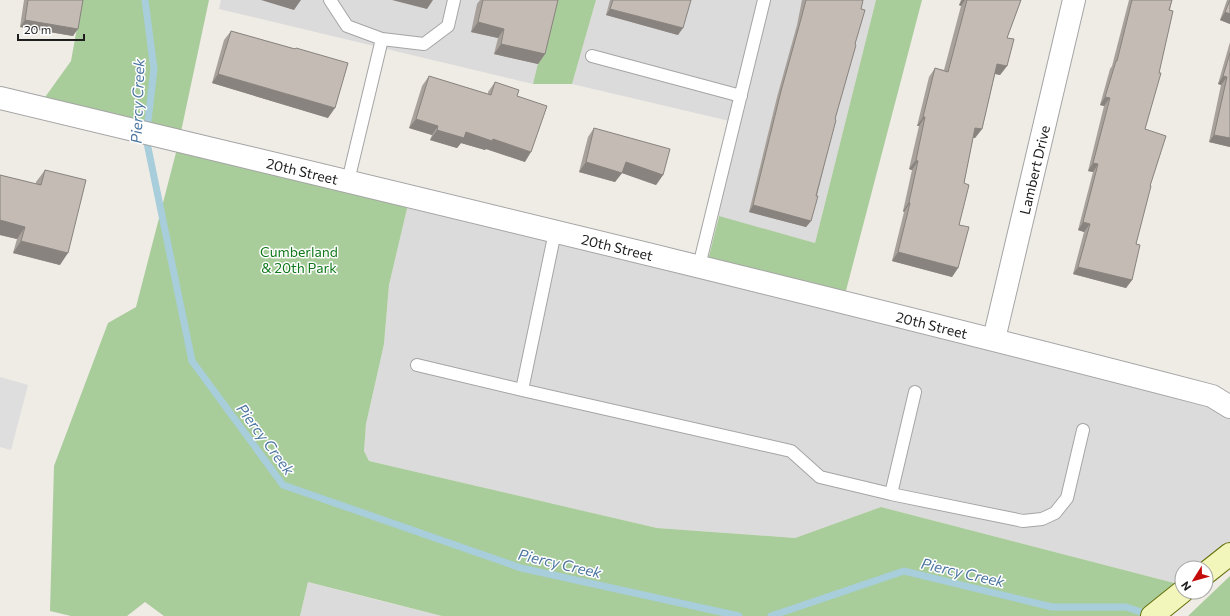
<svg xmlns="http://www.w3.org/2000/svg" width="1230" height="616" font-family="Commissioner,sans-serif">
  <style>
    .residential { fill: #dcdbdb }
    .forest { fill: #a9cc9b }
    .parking { fill: #dedede }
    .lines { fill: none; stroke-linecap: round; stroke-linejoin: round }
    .stream { stroke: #a7ceda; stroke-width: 7 }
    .lane-casing { stroke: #a5a5a5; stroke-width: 14 }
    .street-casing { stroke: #a5a5a5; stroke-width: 24 }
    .secondary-casing { stroke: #64700a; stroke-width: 24 }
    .lane { stroke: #fff; stroke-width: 12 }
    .street { stroke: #fff; stroke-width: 22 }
    .secondary { stroke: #f3f6bb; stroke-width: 22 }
    .wall { fill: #a8a19b }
    .shaded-wall { fill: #88837e }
    .building { fill: #c3bbb4; stroke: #88837e }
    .labels { text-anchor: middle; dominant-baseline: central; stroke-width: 3; stroke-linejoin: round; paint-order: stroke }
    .street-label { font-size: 14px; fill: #1e1e1e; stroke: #fff }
    .park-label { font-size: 14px; fill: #10781a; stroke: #fff }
    .water-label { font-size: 15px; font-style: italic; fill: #4c76a1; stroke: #fff }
  </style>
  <rect width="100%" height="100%" fill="#efebe5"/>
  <path class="residential" d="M221 0H553L533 84 219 9Z
    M596 0H876L815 243 710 214 734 122 572 84Z
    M410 196 1230 407V554L1206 568H1182V585L881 507 795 538 657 528 369 461 364 451 366 424 384 344 389 285Z
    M308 582 377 600 442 616H300Z"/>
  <path class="forest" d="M82 0H209L179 141 410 196 389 285 384 344 366 424 364 451 369 461 657 528 795 538 881 507 1182 585 1152 616H442L308 582 300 616H164L145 602 127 616H71L50 611 54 466 108 323 136 307 179 141 38 107 71 61Z
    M553 0H596L572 84H533Z
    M876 0H922L843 302 706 268 719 216 815 243Z
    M1230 576V616H1188Z"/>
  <path class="parking" d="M0 377 28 385 11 450 0 447Z"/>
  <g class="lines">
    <path class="stream" d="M145 0 154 69 146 138 192 361 283 485 521 568 739 616
      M771 616 904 571 1052 607H1126L1150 615"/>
    <defs>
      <path id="lane" d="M330 0 347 26 382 39 424 44 448 26 454 0
        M592 56 741 96
        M348 181 382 39
        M699 266 764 0
        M417 365 522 390 555 232
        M522 390 791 451 820 477 891 494 915 392
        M891 494 1023 521 1042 519 1055 513 1067 498 1083 430"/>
      <g id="street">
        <path id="s1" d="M0 98C404 195 809 291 1212 396L1230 407"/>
        <path id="s2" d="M994 339 1074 0"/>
      </g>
      <path id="secondary" d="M1206 573 1230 554
        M1152 616 1182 592"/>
    </defs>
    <use href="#lane" class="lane-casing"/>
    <use href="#street" class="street-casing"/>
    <use href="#secondary" class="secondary-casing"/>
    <use href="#lane" class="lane"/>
    <use href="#street" class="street"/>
    <use href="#secondary" class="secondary"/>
  </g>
  <path class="wall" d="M24 0H83L73 36 20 27Z
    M480 0H558L545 54 538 64 494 54 498 38 471 32 477 4Z
    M610 0H691L678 35 606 15Z
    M802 0H863L861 9 855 44 835 119 811 221 806 227 749 212 777 97 797 25Z
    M961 0H1021L1007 38V66L1000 75 995 74 982 129 975 138H973L964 183 959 225 958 268 952 277 892 261 904 212 903 211 912 170 909 169 919 126H917L929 77 935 68 944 70 961 6 959 5Z
    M1129 0H1172L1145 129 1150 186 1136 244 1132 280 1126 288 1073 274 1084 232 1078 230 1093 172 1088 171 1104 106 1100 105 1110 69 1112 66Z
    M1227 0H1230V24L1220 20Z
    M231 31 295 49 296 48 328 118 212 83 224 40Z
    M1230 42V147L1209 142 1221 85 1218 84Z
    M429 76 488 94V92L495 82 517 96 525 162 486 149 485 150 461 143 457 148 430 140 432 135 409 128 422 86Z
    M594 128 663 175 656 185 622 173 615 182 579 172 588 137Z
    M45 170 60 265 13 253 17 239 0 235V175L36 184V182Z"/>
  <path class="shaded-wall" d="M261 0H301L294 10Z
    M392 0H433L427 9Z
    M962 0H965L961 6 959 5Z
    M610 9 683 28 678 35 606 15Z
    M1225 12 1230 14V24L1220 20Z
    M25 20 78 29 73 36 20 27Z
    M478 22 504 29 498 38 471 32Z
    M501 44 545 54 538 64 494 54Z
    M997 64 1007 66 1000 75 991 73Z
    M218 74 335 108 328 118 212 83Z
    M1223 76 1227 77 1221 85 1218 84Z
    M1105 97 1110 98 1104 106 1100 105Z
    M923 117H925L919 126H917Z
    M416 119 438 126 432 135 409 128Z
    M975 128 982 129 975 138 969 137Z
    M437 130 466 132 493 139 531 152 525 162 486 149 485 150 461 143 457 148 430 140Z
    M1214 135 1230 138V147L1209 142Z
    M916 160 918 161 912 170 909 169Z
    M586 162 622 173 615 182 579 172Z
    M626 162 663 175 656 185 619 172Z
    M1093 163 1098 164 1093 172 1088 171Z
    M909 202 910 203 904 212 903 211Z
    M753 205 811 221 806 227 749 212Z
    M0 220 25 227 17 239 0 235Z
    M1083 222 1090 224 1084 232 1078 230Z
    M21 241 68 253 60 265 13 253Z
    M898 252 958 268 952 277 892 261Z
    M1078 267 1132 280 1126 288 1073 274Z"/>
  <path class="building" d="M28 0H83L78 29 25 20Z
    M483 0H558L545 54 501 44 504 29 478 22Z
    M613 0H691L683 28 610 9Z
    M806 0H863L861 9 865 10 855 44 856 45 835 119 836 120 816 196H818L811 221 753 205 781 91 801 19Z
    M967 0H1021L1007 38 1014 39 1007 66 997 64 982 129 975 128 964 183 969 185 959 225 969 227 958 268 898 252 910 203 909 202 918 161 916 160 925 117H923L935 68 948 72Z
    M1132 0H1172L1169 10 1173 11 1159 73H1161L1145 129 1166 136 1150 186H1151L1136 244 1140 245 1132 280 1078 267 1090 224 1083 222 1098 164 1093 163 1110 98 1105 97 1116 61H1117Z
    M1230 0V14L1225 12Z
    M231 31 295 49 296 48 348 63 335 108 218 74Z
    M1230 53V138L1214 135 1227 77 1223 76Z
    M429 76 491 95 495 82 519 90 517 96 547 106 531 152 493 139 492 141 466 132 464 138 437 130 438 126 416 119Z
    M594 128 670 149 663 175 626 162 622 173 586 162Z
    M45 170 86 180 68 253 21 241 25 227 0 220V175L41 185Z"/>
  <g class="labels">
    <g class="street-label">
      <text stroke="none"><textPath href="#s1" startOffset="311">20th Street</textPath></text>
      <text stroke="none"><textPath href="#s2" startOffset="174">Lambert Drive</textPath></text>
      <text stroke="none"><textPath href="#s1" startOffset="635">20th Street</textPath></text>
      <text stroke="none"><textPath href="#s1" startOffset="959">20th Street</textPath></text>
    </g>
    <g class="park-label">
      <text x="299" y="251">Cumberland<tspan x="299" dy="16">&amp; 20th Park</tspan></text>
    </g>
    <g class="water-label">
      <text transform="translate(137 101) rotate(-88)">Piercy Creek</text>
      <text transform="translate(266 439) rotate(53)">Piercy Creek</text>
      <text transform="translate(560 563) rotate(13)">Piercy Creek</text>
      <text transform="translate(963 572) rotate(13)">Piercy Creek</text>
    </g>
  </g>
  <g transform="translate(1194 580) rotate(233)"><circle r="19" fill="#ffffff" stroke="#a5a5a5"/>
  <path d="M0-3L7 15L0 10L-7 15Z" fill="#c30c09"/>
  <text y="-6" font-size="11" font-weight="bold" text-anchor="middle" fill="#1e1e1e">N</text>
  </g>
  <path d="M18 34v6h66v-6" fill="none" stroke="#1e1e1e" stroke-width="2"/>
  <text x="24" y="34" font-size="12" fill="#1e1e1e" stroke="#ffffff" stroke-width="3" paint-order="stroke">20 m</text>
</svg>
